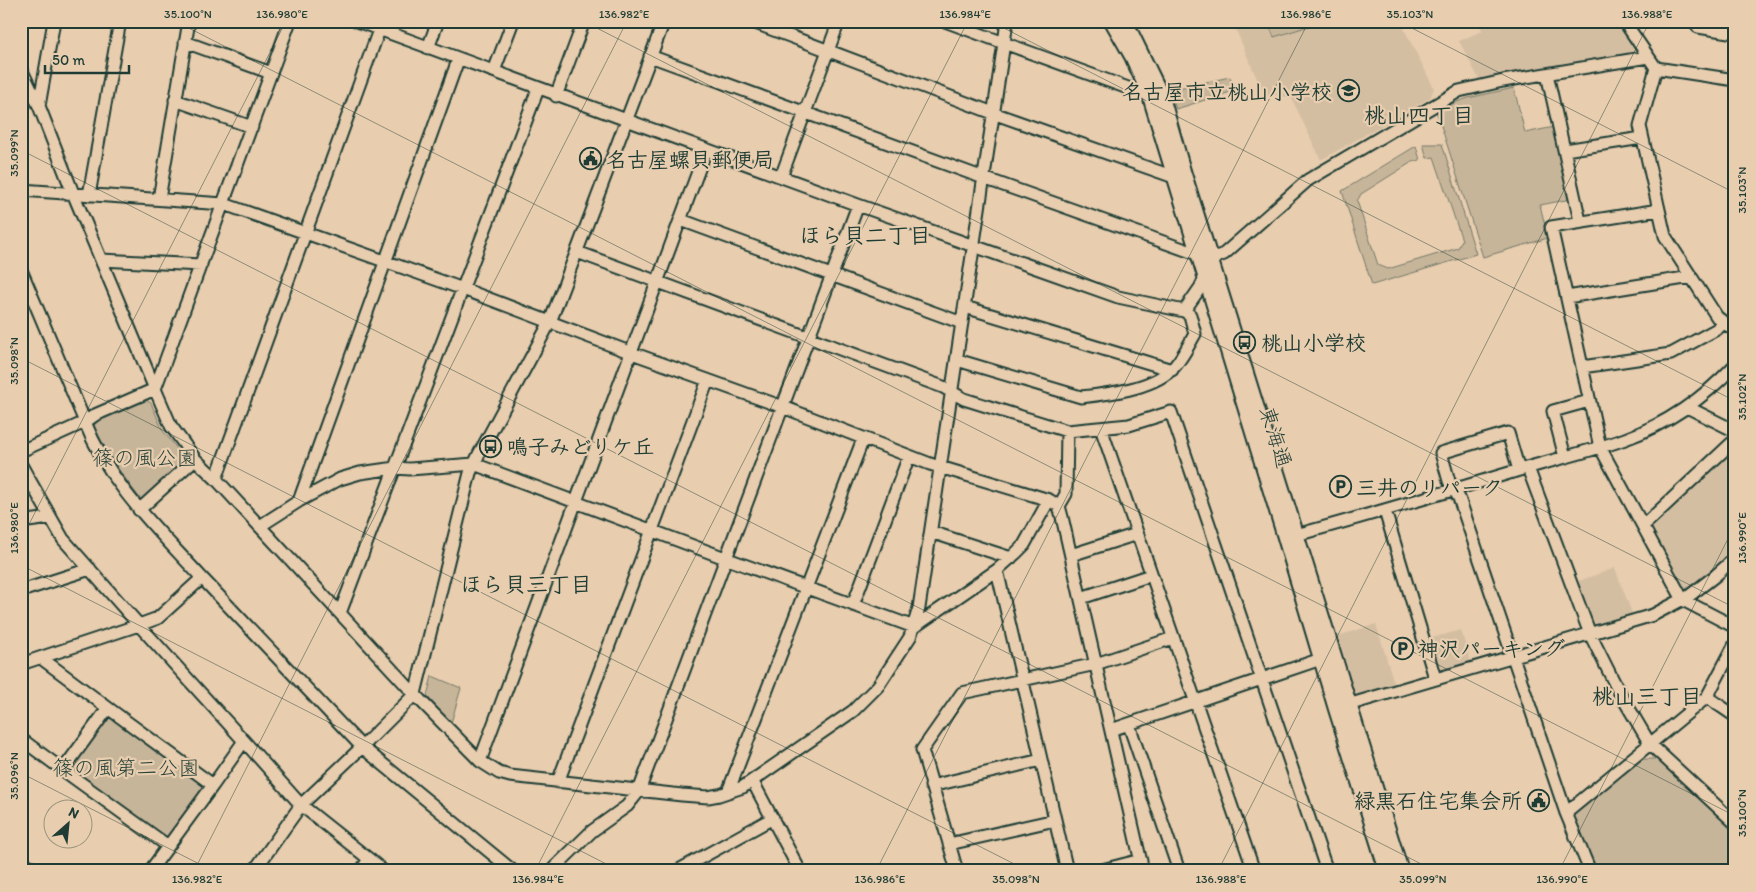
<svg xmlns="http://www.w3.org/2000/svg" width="1756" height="892" font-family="Itim,'Klee One',sans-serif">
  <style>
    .built { fill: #d4bea2 }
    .green { fill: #c7b59a; stroke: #737967 }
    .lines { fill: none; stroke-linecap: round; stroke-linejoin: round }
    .minor-casing { stroke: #1f3d34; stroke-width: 15 }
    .major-casing { stroke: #1f3d34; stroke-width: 18 }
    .minor { stroke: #e8cdaf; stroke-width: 11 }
    .major { stroke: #e8cdaf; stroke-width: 14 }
    .ticks { fill: none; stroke: #1f3d34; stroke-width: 1; stroke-opacity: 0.45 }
    .labels { text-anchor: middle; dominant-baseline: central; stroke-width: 4.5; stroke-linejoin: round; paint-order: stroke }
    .poi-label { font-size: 21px; font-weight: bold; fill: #1f3d34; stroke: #e8cdaf; text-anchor: start }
    .street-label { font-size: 21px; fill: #1f3d34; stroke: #e8cdaf }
    .park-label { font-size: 21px; fill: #274339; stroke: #e8cdaf }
    .neighbourhood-label { font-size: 22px; font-weight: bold; fill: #1f3d34; stroke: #e8cdaf }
    .neatline { fill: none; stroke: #1f3d34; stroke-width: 2 }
    .ticks-label { font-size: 12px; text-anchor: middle; fill: #1f3d34 }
  </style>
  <rect width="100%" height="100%" fill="#e8cdaf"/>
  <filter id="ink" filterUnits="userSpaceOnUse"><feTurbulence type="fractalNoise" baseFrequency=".02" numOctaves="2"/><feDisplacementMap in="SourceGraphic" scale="10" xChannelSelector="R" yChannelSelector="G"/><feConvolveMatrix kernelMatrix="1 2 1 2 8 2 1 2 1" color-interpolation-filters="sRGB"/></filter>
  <g filter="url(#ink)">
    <path class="built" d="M1232 21H1400L1434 88 1430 98 1321 160 1291 97 1264 95Z
      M1479 21H1620L1638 48 1634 56 1523 72 1480 81 1459 41 1482 31Z
      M1735 447V550L1723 562 1689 589 1680 586 1650 530 1652 524Z
      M1615 568 1633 616 1598 627 1593 624 1576 582Z
      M1376 624 1395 686 1361 696 1355 693 1338 636Z
      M1461 630 1471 664 1444 672 1437 669 1428 639Z"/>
    <path class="green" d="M1267 21H1325L1274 37Z
      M1230 77 1234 91 1176 109 1170 91 1178 88Z
      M1514 88 1525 133 1554 127 1571 199 1540 205 1548 238 1483 257 1436 110 1468 98Z
      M1423 144H1442L1476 254 1372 285 1342 191 1416 146 1420 160 1412 162 1361 194 1357 201 1378 265 1388 269 1458 248 1462 240 1434 157 1427 158Z
      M145 400 151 403 163 431 186 460 147 500H141L109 456 94 426 97 421Z
      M432 676 461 688 451 723 427 696Z
      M106 715 113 716 204 781V788L169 836 165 837 72 770 70 765Z
      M1640 759H1657L1735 831V871H1595L1573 817 1574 813Z"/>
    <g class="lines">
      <defs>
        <path id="minor" d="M357 21 858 205 1118 297 1184 311 1190 315 1195 334C1188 346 1181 361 1171 370 1150 389 1108 394 1081 397L957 360
          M750 21 993 113 1174 177
          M1007 21 1004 43 1150 96
          M1624 21 1656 68 1735 80
          M1695 21 1698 27 1735 33
          M379 30 216 479 420 700 480 761 499 773 510 776 682 795 708 797 719 795 743 787 853 711 878 686 910 637 919 608 1004 43 945 21
          M185 42 271 73
          M428 48 438 21
          M650 56 992 181 1211 259 1224 254 1308 180 1459 91 1503 81 1648 57
          M1656 68 1640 126 1665 236 1717 317 1735 331
          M21 69 39 106 73 193 155 389
          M494 71 513 21
          M1547 74 1580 221
          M556 96 584 21
          M175 100 252 127
          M39 106 54 21
          M1565 150 1642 138
          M781 177 839 21
          M21 190 224 204 463 289 632 353 783 407 930 464 1049 500 1059 506 1062 517 1143 871
          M89 195 120 21
          M159 199 189 21
          M1659 210 1551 227 1600 447 1683 600 1735 627
          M681 220 962 323
          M577 252 943 387 964 399 1067 431 1129 425 1171 412 1327 871
          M101 260 201 265
          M21 270 85 422 21 451
          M1567 297 1691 277
          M965 307 1172 370
          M1184 311 1200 288 1207 274
          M1582 367 1671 354 1717 329 1723 323
          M155 389 290 21
          M1687 407 1735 431
          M1101 428 1254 871
          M1565 457 1553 411 1589 401
          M21 465 63 539 139 625 21 664
          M1528 468 1590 634 1617 688 1650 744 1735 823
          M1519 470 1508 433 1441 453 1449 481 1459 498 1566 813 1590 871
          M299 501 458 60
          M1059 506 1066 494 1067 431
          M139 510 195 459
          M1385 511 1435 678
          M21 522 50 518
          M260 526 299 501 340 479 360 473 395 468 410 469 474 464 725 558 914 627 997 570 1015 554 1024 545 1049 500
          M1643 526 1735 440
          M931 532 1011 558
          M1296 535C1370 515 1443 493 1516 471 1552 460 1589 452 1625 439 1667 424 1704 398 1735 365
          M1071 555 1137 534
          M997 570 1067 871
          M202 578C158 530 109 484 85 422L95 415 155 389 171 426 195 459 216 479
          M21 591 90 569
          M1081 598 1151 575
          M853 605 909 456
          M340 613 538 89
          M41 658 108 708
          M1707 697 1735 716
          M1341 707 1653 615 1689 596 1715 576 1735 558
          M1129 725 1179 871
          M1111 730 1321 659
          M21 739 63 770 108 708 213 785 244 741 301 805 369 859 361 871
          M244 741 139 625 158 618 202 578 362 747 513 871
          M480 761 706 150
          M63 770 168 846
          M558 782 708 380
          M753 782 800 871
          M931 786 1041 760
          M728 792 863 439
          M1566 813 1707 697 1735 644
          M949 844 1055 820
          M369 859 383 871
          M21 860 36 871
          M150 871 213 785
          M254 871 301 805 362 747 415 694 470 473 479 454 550 322 664 21
          M551 871 592 831 627 806 639 791 858 205
          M677 871 773 818
          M957 871 922 750 962 693 1096 664 1173 638
          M1098 871 1141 860"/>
        <path id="major" d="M1112 21 1132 56 1150 96 1284 534 1336 709 1387 871
          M1125 21 1162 97 1183 171 1401 871"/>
      </defs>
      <use href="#minor" class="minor-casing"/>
      <use href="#major" class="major-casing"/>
      <use href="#minor" class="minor"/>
      <use href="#major" class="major"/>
    </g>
  </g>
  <path class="ticks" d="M175 21 1735 816M583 21 1735 608M990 21 1735 401M1398 21 1735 193M21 150 1435 871M21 358 1028 871M21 540 286 21M21 565 620 871M21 773 213 871M194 871 627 21M535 871 968 21M876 871 1309 21M1218 871 1650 21M1559 871 1735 525"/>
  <defs>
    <symbol id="school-ring" viewBox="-11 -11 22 22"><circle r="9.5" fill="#e8cdaf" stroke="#1f3d34" stroke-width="1.5"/><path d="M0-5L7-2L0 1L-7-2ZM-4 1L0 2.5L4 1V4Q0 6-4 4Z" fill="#1f3d34"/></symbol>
    <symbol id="civic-ring" viewBox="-11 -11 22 22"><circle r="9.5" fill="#e8cdaf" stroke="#1f3d34" stroke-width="1.5"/><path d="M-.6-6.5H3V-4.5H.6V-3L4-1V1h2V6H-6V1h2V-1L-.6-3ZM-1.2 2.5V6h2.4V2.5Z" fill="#1f3d34"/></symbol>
    <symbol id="bus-ring" viewBox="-11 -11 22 22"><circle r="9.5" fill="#e8cdaf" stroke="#1f3d34" stroke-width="1.5"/><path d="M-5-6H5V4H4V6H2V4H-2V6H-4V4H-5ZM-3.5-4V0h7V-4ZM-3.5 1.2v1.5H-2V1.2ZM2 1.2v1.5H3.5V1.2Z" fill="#1f3d34"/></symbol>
    <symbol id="parking-ring" viewBox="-11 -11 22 22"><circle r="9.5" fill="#e8cdaf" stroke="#1f3d34" stroke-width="1.5"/><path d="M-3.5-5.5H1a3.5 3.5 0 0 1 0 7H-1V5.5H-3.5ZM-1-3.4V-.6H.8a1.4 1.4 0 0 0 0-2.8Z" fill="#1f3d34"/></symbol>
  </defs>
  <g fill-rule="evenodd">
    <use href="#school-ring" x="1336" y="78" width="25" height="25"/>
    <use href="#civic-ring" x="578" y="146" width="25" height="25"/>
    <use href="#bus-ring" x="1232" y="330" width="25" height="25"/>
    <use href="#bus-ring" x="478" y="434" width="25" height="25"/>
    <use href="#parking-ring" x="1328" y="474" width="25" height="25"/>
    <use href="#parking-ring" x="1390" y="636" width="25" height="25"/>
    <use href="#civic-ring" x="1526" y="788" width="25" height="25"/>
  </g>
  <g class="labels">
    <g class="poi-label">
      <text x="1332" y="91" text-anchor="end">名古屋市立桃山小学校</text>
      <text x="606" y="159">名古屋螺貝郵便局</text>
      <text x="1261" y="342">桃山小学校</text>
      <text x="507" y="446">鳴子みどりケ丘</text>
      <text x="1356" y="487">三井のリパーク</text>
      <text x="1418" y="648">神沢パーキング</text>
      <text x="1522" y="800" text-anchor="end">緑黒石住宅集会所</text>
    </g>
    <g class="street-label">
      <text transform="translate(1276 437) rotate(73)">東海通</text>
    </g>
    <g class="park-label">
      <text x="145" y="457">篠の風公園</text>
      <text x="126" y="767">篠の風第二公園</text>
    </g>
    <g class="neighbourhood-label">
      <text x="1419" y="115">桃山四丁目</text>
      <text x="865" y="235">ほら貝二丁目</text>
      <text x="526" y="584">ほら貝三丁目</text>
      <text x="1647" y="696">桃山三丁目</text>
    </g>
  </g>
  <rect width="1756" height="892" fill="none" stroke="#e8cdaf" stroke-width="55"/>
  <g transform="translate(68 824) rotate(27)"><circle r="24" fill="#e8cdaf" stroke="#98937e"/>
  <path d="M0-4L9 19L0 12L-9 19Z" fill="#1f3d34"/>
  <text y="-8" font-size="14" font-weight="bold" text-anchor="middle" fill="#1f3d34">N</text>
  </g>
  <path d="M45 65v8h84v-8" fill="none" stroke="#1f3d34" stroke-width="2.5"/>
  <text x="52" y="65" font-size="15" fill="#1f3d34" stroke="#e8cdaf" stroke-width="4" paint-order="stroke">50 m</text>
  <rect x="28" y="28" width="1700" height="836" class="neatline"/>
  <g class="ticks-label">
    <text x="188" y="18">35.100°N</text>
    <text x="282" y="18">136.980°E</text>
    <text x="624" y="18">136.982°E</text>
    <text x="965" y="18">136.984°E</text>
    <text x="1306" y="18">136.986°E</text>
    <text x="1410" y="18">35.103°N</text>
    <text x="1647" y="18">136.988°E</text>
    <text transform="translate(14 153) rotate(-90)" y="4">35.099°N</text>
    <text transform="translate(1742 190) rotate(-90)" y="4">35.103°N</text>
    <text transform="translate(14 361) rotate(-90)" y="4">35.098°N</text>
    <text transform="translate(1742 397) rotate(-90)" y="4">35.102°N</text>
    <text transform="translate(14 528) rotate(-90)" y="4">136.980°E</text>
    <text transform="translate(1742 538) rotate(-90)" y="4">136.990°E</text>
    <text transform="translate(14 776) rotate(-90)" y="4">35.096°N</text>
    <text transform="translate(1742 813) rotate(-90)" y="4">35.100°N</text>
    <text x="197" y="883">136.982°E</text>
    <text x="538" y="883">136.984°E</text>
    <text x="880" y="883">136.986°E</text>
    <text x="1016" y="883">35.098°N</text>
    <text x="1221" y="883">136.988°E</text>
    <text x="1423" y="883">35.099°N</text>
    <text x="1562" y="883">136.990°E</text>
  </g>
</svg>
